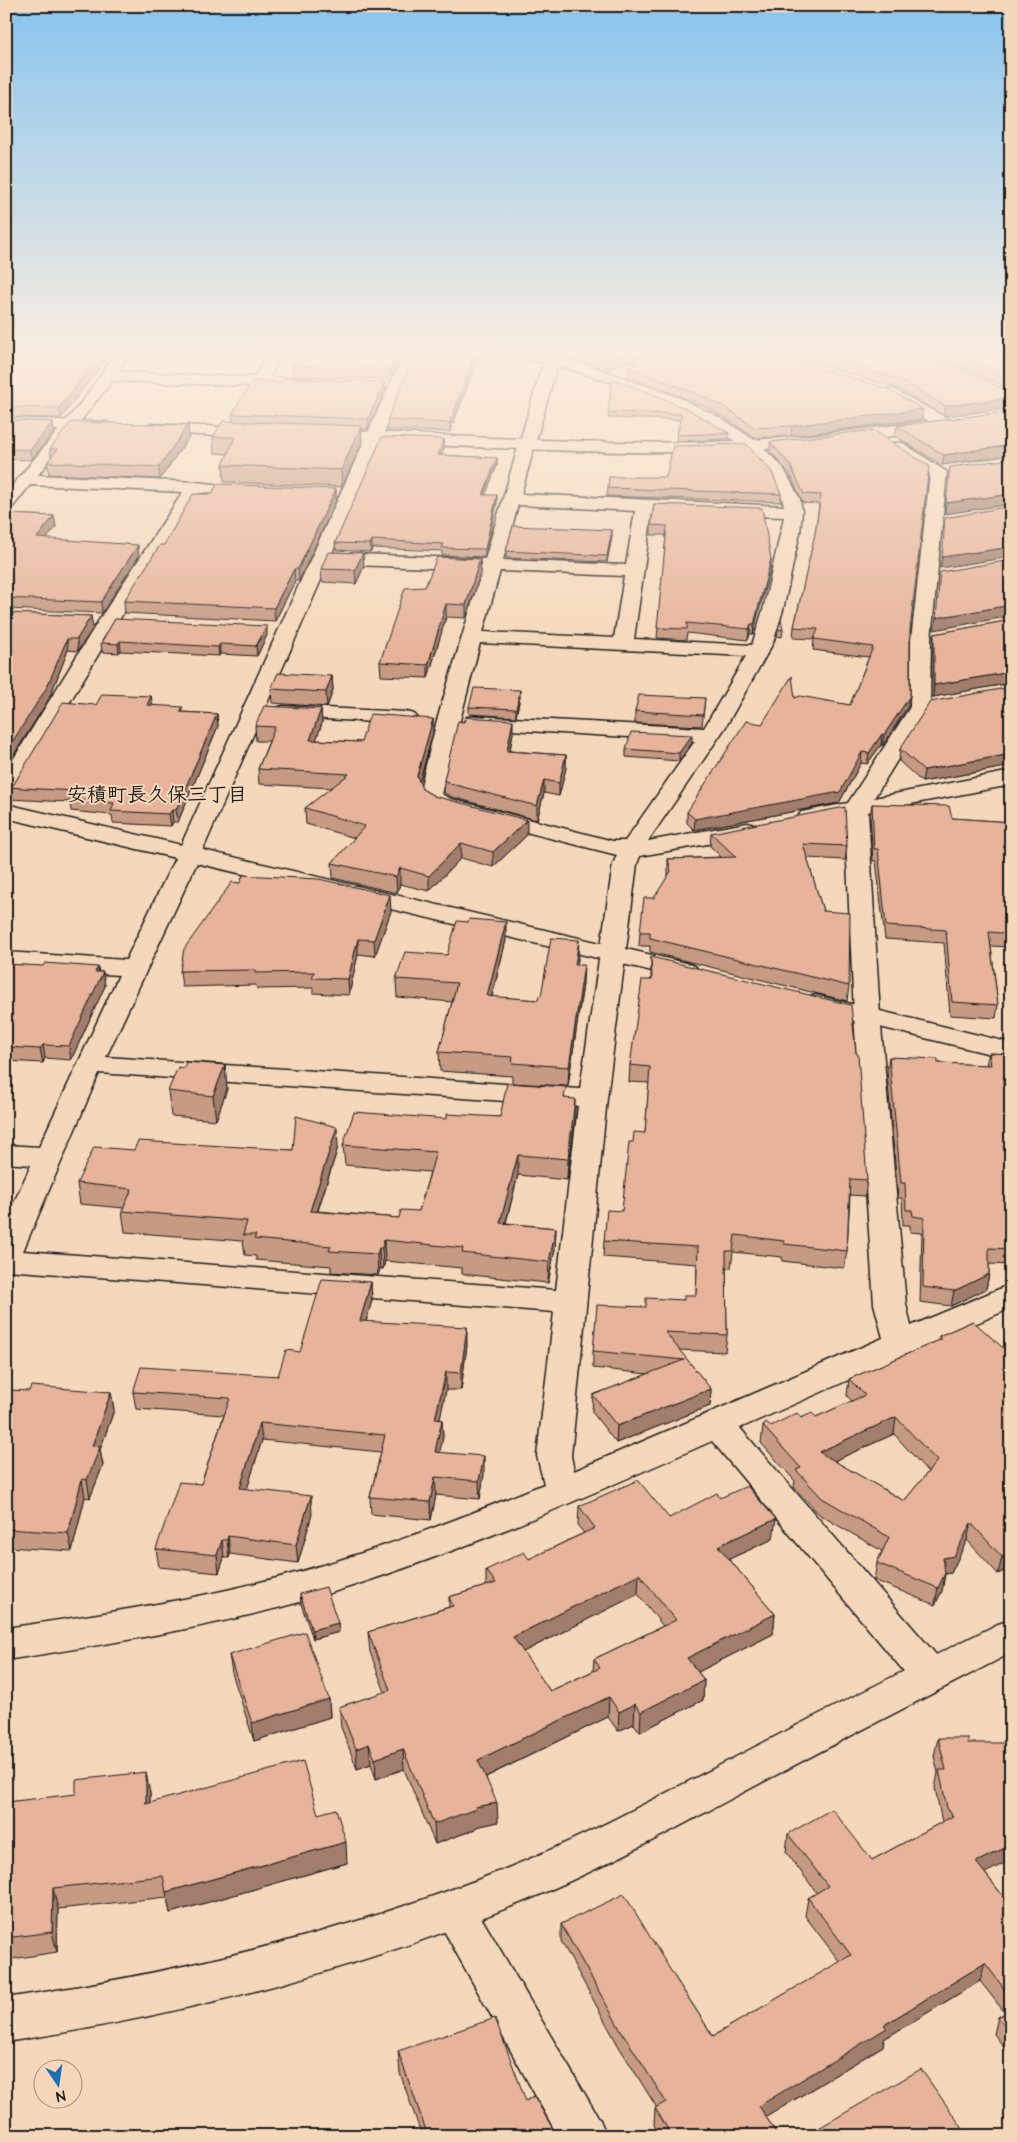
<svg xmlns="http://www.w3.org/2000/svg" width="1017" height="2142" font-family="'Architects Daughter','Klee One',sans-serif">
  <style>
    .lines { fill: none; stroke-linecap: round; stroke-linejoin: round }
    .minor-casing { stroke: #1c1c1c; stroke-width: 3 }
    .tertiary-casing { stroke: #1c1c1c; stroke-width: 3 }
    .minor { fill: #f5d8bb; fill-rule: evenodd }
    .tertiary { fill: #f5d8bb; fill-rule: evenodd }
    .wall { fill: #c79a84; stroke: #1c1c1c; fill-rule: evenodd }
    .shaded-wall { fill: #a27d6c; stroke: #1c1c1c }
    .building { fill: #e7b39a; stroke: #1c1c1c; fill-rule: evenodd }
    .labels { text-anchor: middle; dominant-baseline: central; stroke-width: 4; stroke-linejoin: round; paint-order: stroke }
    .neighbourhood-label { font-size: 20px; font-weight: bold; fill: #1c1c1c; stroke: #f5d8bb }
  </style>
  <rect width="100%" height="100%" fill="#f5d8bb"/>
  <filter id="ink" filterUnits="userSpaceOnUse"><feTurbulence type="fractalNoise" baseFrequency=".02" numOctaves="2"/><feDisplacementMap in="SourceGraphic" scale="10" xChannelSelector="R" yChannelSelector="G"/><feConvolveMatrix kernelMatrix="1 2 1 2 8 2 1 2 1" color-interpolation-filters="sRGB"/></filter>
  <g filter="url(#ink)">
    <g class="lines">
      <defs>
        <path id="minor" d="M116 353H131L118 372 254 377 268 353H283L269 377 308 378 316 383 308 388 112 381 38 475 195 482 215 484 218 488 215 492 200 493 119 620 14 795 6 797V771L99 620 183 492 30 485 12 508 6 509V493L84 399Z
          M404 353H419L332 553 485 559 543 363 513 356 511 353H541L594 367 680 398 721 418 756 441 783 467 800 499 802 512 800 532 783 610 773 643 725 728 648 841 747 823 755 825 759 830 755 835 747 837 640 856 637 864 607 1098 571 1456 574 1471 883 1338 874 1304 854 1016 845 817 809 824 801 822 798 817 801 812 848 803 910 707 911 640 930 474 889 446 891 443H903L947 472 931 640 930 707 874 798 1011 771V785L868 812 880 1016 906 1304 911 1326 1011 1284V1308L740 1428 945 1665 950 1676 945 1687 931 1692 917 1687 712 1441C579 1500 446 1559 307 1600 208 1628 107 1644 6 1660V1628C107 1613 208 1598 306 1570 388 1547 466 1516 544 1484L537 1456 554 1312 6 1270V1220L31 1165 6 1163V1145L39 1147 119 975 6 968V952L126 960 177 854ZM557 366C622 384 770 430 784 506L521 494ZM518 505 635 511 626 565 503 560ZM652 512 784 517 763 610 752 645 634 639ZM328 564 482 570 437 720 419 794 426 805 435 809 617 855 613 864 580 1089 106 1057 201 854ZM500 571 624 576 614 638 483 632ZM480 643 746 656 704 728 475 716 467 717 464 722 467 727 475 728 695 741 625 841H613L451 799 441 794ZM99 1073 578 1106 556 1290 23 1251Z
          M616 353C629 353 648 351 656 362L649 366 618 356Z
          M891 388 950 420 952 423 944 428 938 426 886 396 883 393 886 390Z
          M283 706 407 712 414 714 418 718 414 722 407 724 276 716 272 712 276 708Z
          M453 1889 468 1895 600 2120 607 2136H558L432 1909 438 1895Z"/>
        <path id="tertiary" d="M6 418 107 422 115 427 107 432 6 428Z
          M933 420 939 422 941 425 939 428C910 436 878 437 849 441 675 463 499 447 325 440L317 435 325 430C453 435 583 445 711 442 785 440 859 430 933 420Z
          M150 424 255 428 263 433 255 438 144 432 142 429Z
          M6 804 686 963 695 966 699 971 695 976 686 979 6 818Z
          M815 995 1011 1043V1059L806 1009 802 1003 806 997Z
          M1011 1620V1653C920 1700 830 1746 740 1794 674 1829 609 1865 541 1894 369 1967 190 2014 6 2042V1998C178 1973 347 1933 508 1868 578 1840 644 1804 711 1770 806 1720 902 1672 998 1624Z"/>
      </defs>
      <use href="#minor" class="minor-casing"/>
      <use href="#tertiary" class="tertiary-casing"/>
      <use href="#minor" class="minor"/>
      <use href="#tertiary" class="tertiary"/>
    </g>
    <path class="wall" d="M6 353H110L61 418 6 417Z
      M402 353 391 379 293 376 292 366Z
      M480 353 450 432 388 430 387 420Z
      M550 353H652L607 369 588 364 576 357 571 359Z
      M782 353H906L1011 392V408L944 416 899 389Z
      M911 353H1011V389L952 363Z
      M628 367 922 419 791 436 754 438 726 418 700 404 628 376Z
      M612 379 729 433 728 439 676 441 677 435 680 420 608 418Z
      M385 392 368 429H361L362 443 342 487 224 482 223 465 228 454 214 453 213 437 233 422 232 414Z
      M1011 411V455L942 465 895 436 897 426Z
      M6 420 53 422 54 432 31 460 6 459Z
      M188 425 189 437 160 479 49 474 47 462 51 457 50 449Z
      M873 430 910 630V696L908 706 882 746 881 745 867 764 861 763 839 803 694 830 687 823V812L762 724 795 698 850 705 869 657 813 650 814 639 793 638 794 627 815 534 819 504 803 503 790 474 770 451V442Z
      M445 446 441 455 497 458V465L485 495 497 503 485 557 442 555V551L372 548 371 552 336 550 335 543Z
      M666 477 781 494V502L607 496 608 488Z
      M336 489V501L299 581H295L275 621 125 613 124 601 164 545 212 494Z
      M654 504 771 559 770 569 753 634H750L748 640 687 633 686 640 657 638 666 535H651V525Z
      M6 514 54 516 56 527 46 539 139 556 102 613 6 609Z
      M612 537 607 562 506 558V551Z
      M364 566 356 584 322 582 321 569Z
      M481 572 466 618 446 617 428 678 381 676 380 662 425 587Z
      M6 613 91 616 93 628 78 651 68 650 49 699Z
      M115 619 267 635 257 656 220 654 219 656 121 651 119 653 102 652 101 643Z
      M1011 620V683L933 697V646L934 634Z
      M778 629 783 630 782 637 777 636Z
      M332 676 333 690 327 707 272 703 271 689Z
      M1011 687V766L922 782 899 761 900 749Z
      M151 696 152 705 183 712 217 714 218 726 178 822H173L171 826 113 823 112 815 71 811 70 802 7 799 6 786 14 784 96 705Z
      M520 697 516 717 469 714V707Z
      M705 698 702 726 635 723V711Z
      M321 709 322 723 316 740 361 742 433 719V733L419 783 422 789 434 796 527 835 493 867 461 858 429 891 400 884 397 893 333 878 332 863 355 838 306 824 305 808 332 788 259 784 258 769 269 741H256L255 726Z
      M513 733 510 751 566 755V768L559 796 544 793 537 820 452 797 444 793V780Z
      M692 743 679 761 626 757V749Z
      M872 804 952 818 1011 822V947L991 946 998 1005 996 1018 950 1015 944 943 885 939 876 861H873L870 816Z
      M711 833 847 846 845 860 807 858 823 911 849 986 847 1001 650 952V946H639L640 932 668 876V859L721 857 710 846Z
      M391 911 375 956 358 954 349 995 313 993V988L257 989 256 985 182 987 180 971Z
      M506 940 492 997 538 1000 541 996 578 959 577 965 583 984 568 1086 512 1083V1076L440 1071 439 1052 452 1002 397 997 396 979 447 955Z
      M651 957 867 1180 865 1196 850 1195 847 1251 844 1268 782 1261V1257L733 1252 731 1268H726L727 1335 725 1352 679 1350 711 1389 710 1406 616 1443 592 1412 593 1395 648 1374 593 1368V1351L646 1307 683 1300 696 1295 697 1264 603 1257 604 1241 622 1211 633 1142 645 1133 649 1083 629 1082 630 1065 651 980Z
      M6 964 103 972 105 986 71 1060 45 1058 43 1063 6 1061Z
      M989 1053 1011 1054V1265L989 1264V1274L986 1289 951 1306 920 1302 922 1233 910 1232V1225H903L902 1198H898L887 1071 889 1057 938 1063 986 1065Z
      M225 1065 227 1089 216 1120 171 1116 168 1091Z
      M566 1098 575 1119 567 1180 518 1175 506 1223 556 1228 555 1249 548 1283 462 1274V1268L385 1261 383 1269H380L378 1275 331 1272V1266L256 1260V1256L245 1255 243 1241 125 1232 122 1211 124 1208 80 1204 77 1183 134 1150H293L338 1147 318 1211 399 1218 419 1211 430 1172 345 1165 343 1145 447 1119 500 1117Z
      M371 1282 372 1300 366 1322 467 1345 461 1390H446L440 1419 442 1420 443 1437 439 1452 484 1474 480 1499 436 1495 431 1520 371 1514 370 1497 381 1452 262 1440 247 1489 312 1514 298 1563 230 1554 229 1558H224L219 1573 159 1567 156 1549 201 1484 224 1415 136 1409 133 1392 278 1376 300 1352Z
      M973 1321 1011 1567 998 1574 967 1540 951 1573 945 1574 942 1591 935 1605 874 1580 877 1563 882 1551 820 1515 794 1487 795 1481 761 1443 763 1426H771L801 1418 816 1417 852 1401 847 1396 849 1379 938 1341 939 1336ZM894 1434 928 1472 904 1501 834 1461Z
      M29 1391 111 1392 114 1410 100 1450 103 1465 90 1498 85 1497 72 1551 6 1547V1396Z
      M720 1498 773 1539 729 1559 775 1614 773 1634 698 1672 704 1680 703 1700 640 1732 634 1724 618 1731 608 1717 486 1777 498 1822 476 1827V1829L435 1844 404 1769 376 1779 371 1764 357 1769 341 1727 339 1707 385 1692 370 1652 368 1632 449 1607V1597L486 1586V1570L529 1559 584 1533 578 1526 579 1506 669 1518ZM638 1594 663 1626 594 1659 593 1671 550 1691 523 1652Z
      M300 1594 338 1623 339 1632 313 1639 301 1604Z
      M229 1655 329 1699 330 1717 254 1741 232 1673Z
      M938 1738 985 1873 1011 1906V2057L994 2034 998 2017 1005 2013 980 1981 884 2039 883 2046 766 2117 778 2136H660L654 2125 655 2108H657L618 2045 561 1941V1924L674 1976 713 2036 840 1962 805 1916 808 1898 817 1893 786 1852 788 1834 872 1860 942 1822 935 1788 938 1773 934 1756Z
      M150 1793V1803L318 1814 347 1863 170 1913 167 1897 58 1909 57 1952 6 1960V1802Z
      M398 2051 526 2101 557 2136H422L400 2073Z"/>
    <path class="shaded-wall" d="M102 353H110L61 418 59 408Z
      M397 353H402L391 379 390 370Z
      M476 353H480L450 432V423Z
      M571 353H576V357L571 359Z
      M625 353H652L607 369V360Z
      M385 382V392L368 429V419Z
      M1011 398V408L944 416 945 406Z
      M923 409 922 419 791 436 792 426Z
      M53 422 54 432 31 460 30 450Z
      M188 425 189 437 160 479 159 467Z
      M361 426 362 443 342 487 341 470Z
      M444 439 445 446 438 462V455Z
      M1011 445V455L942 465 944 455Z
      M497 458V465L483 502V495Z
      M336 489V501L299 581 298 569Z
      M1011 494V504L945 514 946 503Z
      M497 495V503L485 557V549Z
      M54 516 56 527 38 549 37 538Z
      M612 530V537L607 562V556Z
      M372 540V548L371 552 370 544Z
      M138 545 139 556 102 613 101 602Z
      M1011 547V557L940 568 942 557Z
      M363 553 364 566 356 584 355 570Z
      M480 559 481 572 466 618V605Z
      M771 559 770 569 753 634 754 624Z
      M294 569 295 581 275 621 274 608Z
      M446 604V617L428 678V665Z
      M1011 605V616L934 630 936 618Z
      M91 616 93 628 78 651 77 639Z
      M751 624 750 634 748 640 749 629Z
      M267 626V635L257 656 256 646Z
      M67 639 68 650 49 699 6 767V752Z
      M120 641 121 651 119 653 118 644Z
      M220 644V654L219 656 218 647Z
      M1011 672V683L933 697 934 685Z
      M332 676 333 690 327 707 326 692Z
      M520 690V697L516 717V709Z
      M151 696 153 708 147 705Z
      M910 696 908 706 882 746 884 735Z
      M321 709 322 723 311 755 310 740Z
      M217 714 218 726 178 822 176 810Z
      M433 719V733L417 790V776Z
      M513 720V733L507 764V751Z
      M882 734 881 745 867 764 869 753Z
      M692 735V743L679 761V753Z
      M862 752 861 763 839 803 694 830 695 819Z
      M1011 754V766L922 782 924 770Z
      M566 755V768L559 796V783Z
      M544 780V793L537 820V806Z
      M172 810 173 822 171 826 169 814Z
      M527 820V835L493 867V852Z
      M461 843V858L429 891V876Z
      M400 868V884L397 893 396 877Z
      M390 895 391 911 375 956 374 940Z
      M506 922V940L487 1015V996Z
      M358 939V954L349 995 348 979Z
      M579 940 578 959 575 984V965Z
      M584 965 583 984 568 1086 569 1067Z
      M98 967 100 980 103 972 105 986 71 1060 69 1046 95 972Z
      M43 1045 45 1058 43 1063 40 1049Z
      M225 1065 227 1089 216 1120 213 1096Z
      M575 1099V1119L567 1180 568 1159Z
      M337 1127 338 1147 311 1231 310 1211Z
      M518 1155V1175L500 1244V1223Z
      M556 1228 555 1249 548 1283 549 1262Z
      M384 1240 385 1261 383 1269 382 1248Z
      M379 1248 380 1269 378 1275 377 1254Z
      M989 1274 986 1289 951 1306 954 1291Z
      M371 1282 372 1300 361 1339 360 1321Z
      M467 1327V1345L461 1390V1373Z
      M446 1372V1390L436 1437 435 1419Z
      M711 1389 710 1406 616 1443 617 1426Z
      M111 1392 114 1410 100 1450 103 1465 90 1498 87 1480 92 1446Z
      M896 1417 894 1434 816 1469 819 1452Z
      M442 1420 443 1437 436 1470 435 1452Z
      M260 1423 262 1440 242 1506 240 1488Z
      M484 1456V1474L480 1499 479 1481Z
      M435 1477 436 1495 431 1520 430 1502Z
      M82 1479 85 1497 72 1551 68 1533Z
      M311 1496 312 1514 298 1563 296 1545Z
      M776 1519 773 1539 716 1565 718 1546Z
      M971 1523 967 1540 951 1573 945 1574 942 1591 935 1605 943 1558Z
      M228 1536 230 1554 229 1558 227 1540Z
      M222 1540 224 1558 219 1573 217 1555Z
      M1011 1552V1567L998 1574 1002 1557Z
      M639 1574 638 1594 513 1657V1637Z
      M775 1614 773 1634 686 1678 687 1658Z
      M338 1623 339 1632 313 1639 312 1630Z
      M704 1680 703 1700 640 1732 641 1712Z
      M609 1697 608 1717 479 1780 478 1760Z
      M329 1699 330 1717 254 1741 252 1723Z
      M635 1704 634 1724 618 1731 619 1712Z
      M369 1744 371 1764 357 1769 356 1749Z
      M403 1749 404 1769 376 1779 375 1759Z
      M146 1772 150 1793V1825L146 1804Z
      M497 1803 498 1822 476 1827V1829L435 1844 434 1824 475 1807Z
      M346 1842 347 1863 170 1913 166 1892Z
      M1011 1845V1860L971 1880 976 1862Z
      M53 1888 58 1909 57 1952 52 1932Z
      M985 1963 980 1981 884 2039 883 2046 756 2123 759 2106 884 2025Z"/>
    <path class="building" d="M6 353H102L59 408 6 407Z
      M301 353H397L390 370 292 366Z
      M415 353H476L450 423 387 420Z
      M586 353H625L607 360Z
      M667 353H769L888 389 923 409 792 426 755 428 726 408 700 395 628 367Z
      M813 353H906L962 370 1011 392V398L945 406 900 380Z
      M952 353H1011V379L953 354Z
      M284 378 385 382 368 419 232 414 252 381 282 382Z
      M612 379 653 394 689 410 729 433 677 435 682 414 608 412Z
      M1011 411V445L944 455 897 426Z
      M6 420 53 422 30 450 6 449Z
      M223 421 361 426 341 470 223 465 235 437H213Z
      M71 422 188 425 159 467 47 462 58 449H50Z
      M873 430 929 466 910 630V696L884 735 882 734 869 753 862 752 840 792 695 819 687 812 746 721 762 724 792 676 795 698 800 696 850 705 873 647 814 639 818 629 794 627 815 534 821 495 804 494 790 465 770 442Z
      M382 437 444 439 438 455 497 458 483 495H497L485 549 442 548 444 544 372 540 370 544 335 543Z
      M746 444 772 472 781 494 608 488 609 477H666L673 446Z
      M1011 459V494L946 503 950 467Z
      M217 484 336 489 298 569H294L274 608 124 601 160 545H164L193 494H212Z
      M654 504 762 508 771 559 754 624H751L749 629 687 623V629L657 628 667 526 651 525Z
      M1011 506V547L942 557 945 518Z
      M6 514 54 516 37 538 138 545 101 602 6 598Z
      M513 526 612 530 607 556 506 551Z
      M328 552 363 553 355 570 321 569Z
      M437 557 480 559 466 605 446 604 428 665 380 662 405 588 425 587Z
      M1011 560V605L936 618 940 572Z
      M6 613 91 616 77 639H67L47 687 6 752Z
      M115 619 267 626 256 646 220 644 218 647 120 641 118 644 101 643Z
      M781 620 783 630 778 629Z
      M1011 620V672L934 685V634Z
      M278 673 332 676 326 692 271 689Z
      M1011 687V754L924 770 900 749 930 702Z
      M474 688 520 690 516 709 469 707Z
      M102 694 151 696 147 705 183 707 180 712 217 714 176 810H172L169 814 111 811 114 803 69 799 75 791 6 787 14 784 63 702 96 705Z
      M639 695 705 698 703 715 635 711Z
      M264 706 321 709 310 740 361 742 370 714 433 719 417 776 422 789 434 796 527 820 493 852 461 843 429 876 400 868 396 877 332 863 365 826 305 808 349 774 258 769 275 727 255 726Z
      M465 717 513 720 507 751 566 755 559 783 544 780 537 806 451 784 444 780 458 721 464 722Z
      M631 732 692 735 679 753 626 749Z
      M872 804 949 806 952 818 1011 822V934L989 932 998 1005 952 1002 946 930 886 926 878 849H874Z
      M845 807 847 846 803 844 823 911 850 913 849 986 650 938V932H640L644 898H654L671 871 668 859 736 857 711 833Z
      M243 875 319 879 390 895 374 940 358 939 348 979 312 978 314 972 255 973 256 970 180 971 184 949 232 882 240 883Z
      M469 919 506 922 487 996 538 1000 539 995 541 996 551 938 579 940 575 965H584L569 1067 512 1063 513 1057 439 1052 457 983 396 979 405 952 447 955 457 921 468 922Z
      M651 957 851 1005 856 1053 858 1054 867 1180 850 1179 847 1251 784 1244V1241L735 1235 733 1251H726L727 1335 665 1332 711 1389 617 1426 593 1395 684 1360 593 1351 597 1305 646 1307V1298L684 1300V1295H696L698 1247 604 1241 607 1210 622 1211 629 1142H633L634 1132 645 1133 650 1067 630 1065 642 980H652Z
      M45 963 98 967 95 972H103L69 1046 43 1045 40 1049 6 1047V964L43 966Z
      M989 1053 1011 1054V1249L989 1248V1274L954 1291 923 1287 924 1218 913 1216 912 1210H906L905 1183H901L889 1057 938 1059V1063L991 1065Z
      M186 1062 225 1065 213 1096 168 1091 178 1067 184 1068Z
      M507 1083 566 1087 564 1098 575 1099 568 1159 518 1155 500 1223 556 1228 549 1262 462 1253 463 1248 384 1240 382 1248H379L377 1254 329 1251 331 1246 254 1239 256 1235H243L247 1221 122 1211 132 1189 77 1183 94 1147 134 1150 138 1141 293 1150 296 1116 337 1127 310 1211 399 1218 401 1210 419 1211 436 1152 343 1145 354 1112 447 1119V1114L500 1117Z
      M322 1279 371 1282 360 1321 467 1327 461 1373 446 1372 435 1419 442 1420 435 1452 484 1456 479 1481 435 1477 430 1502 370 1497 385 1435 260 1423 240 1488 311 1496 296 1545 228 1536 227 1540H222L217 1555 156 1549 179 1482 201 1484 230 1398 133 1392 141 1367 278 1376 286 1350 300 1352Z
      M973 1321 1011 1355V1552L1002 1557 971 1523 954 1556 943 1558 945 1573 938 1588 877 1563 889 1537 822 1498 796 1470 801 1468 763 1426 766 1422 771 1426 797 1413 801 1418 812 1413 816 1417 865 1395 849 1379 942 1339 939 1336ZM896 1417 937 1461 904 1501 819 1452Z
      M31 1386 111 1392 92 1446 100 1447 87 1480 82 1479 68 1533 6 1529V1396L9 1390 29 1391Z
      M638 1480 669 1518 717 1493 720 1498 747 1486 776 1519 718 1546 775 1614 687 1658 704 1680 641 1712 635 1704 619 1712 609 1697 478 1760 497 1803 475 1807 476 1809 434 1824 403 1749 375 1759 369 1744 356 1749 339 1707 390 1690 368 1632 453 1606 449 1597 496 1583 486 1570 524 1552 529 1559 595 1528 579 1506ZM639 1574 676 1620 594 1659 600 1668 550 1691 513 1637Z
      M326 1587 338 1623 312 1630 300 1594Z
      M305 1632 329 1699 252 1723 229 1655Z
      M938 1738H968V1743H1011V1845L976 1862 1011 1906V1998L985 1963 884 2025 887 2028 759 2106 778 2136H672L655 2108 666 2102 619 2027 561 1924 624 1894 674 1976 713 2036 851 1955 808 1898 828 1886 788 1834 832 1809 872 1860 953 1816 947 1808 939 1770H946Z
      M303 1761 318 1814 336 1809 346 1842 166 1892 163 1876 53 1888 52 1932 6 1938V1802L76 1794V1780L146 1772V1804Z
      M1011 2010V2033L998 2017Z
      M495 2018 526 2101 534 2096 557 2136H428L398 2051Z
      M921 2069 968 2136H805Z"/>
  </g>
  <linearGradient id="sky" x2="0" y2="1"><stop stop-color="#88c4ef"/><stop offset="0.54" stop-color="#faede0"/><stop offset="1" stop-color="#faede0" stop-opacity="0"/></linearGradient>
  <rect width="1017" height="653" fill="url(#sky)"/>
  <g class="labels">
    <g class="neighbourhood-label">
      <text x="157" y="795">安積町長久保三丁目</text>
    </g>
  </g>
  <rect width="1017" height="2142" fill="none" stroke="#f5d8bb" stroke-width="25"/>
  <rect x="12" y="12" width="992" height="2117" fill="none" stroke="#1c1c1c" stroke-width="2" filter="url(#ink)"/>
  <g transform="translate(58 2084) rotate(167)"><circle r="24" fill="#f5d8bb" stroke="#9e8d7b"/>
  <path d="M0-4L9 19L0 12L-9 19Z" fill="#1f6fb2"/>
  <text y="-8" font-size="14" font-weight="bold" text-anchor="middle" fill="#1c1c1c">N</text>
  </g>
</svg>
